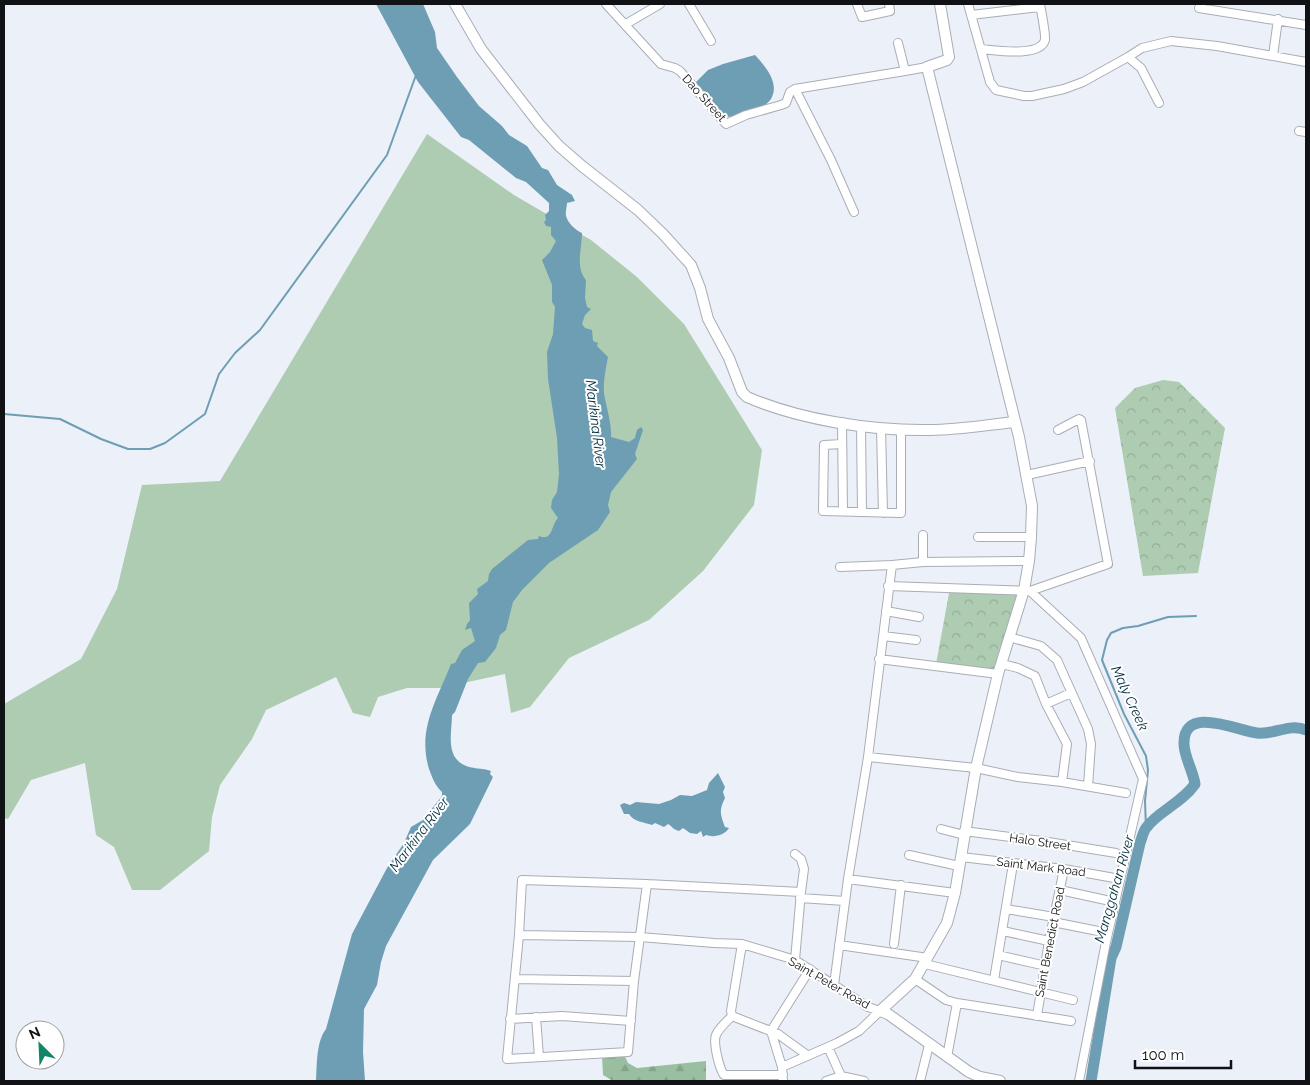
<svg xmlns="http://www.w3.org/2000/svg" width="1310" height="1085" font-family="Raleway,sans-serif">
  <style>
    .grass { fill: #adccb2 }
    .forest { fill: url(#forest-firs) }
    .park { fill: url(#park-crowns) }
    .water { fill: #6e9eb3 }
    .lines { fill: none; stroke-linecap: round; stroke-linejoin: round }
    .stream { stroke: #6e9eb3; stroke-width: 2 }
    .river { stroke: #6e9eb3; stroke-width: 11 }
    .minor-casing { stroke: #a9adb5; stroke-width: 10 }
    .tertiary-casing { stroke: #a9adb5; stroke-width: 12 }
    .minor { stroke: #fff; stroke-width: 8 }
    .tertiary { stroke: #fff; stroke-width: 10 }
    .labels { text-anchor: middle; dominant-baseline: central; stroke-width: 4; stroke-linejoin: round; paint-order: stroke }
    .street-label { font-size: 12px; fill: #111215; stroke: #fff }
    .water-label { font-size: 14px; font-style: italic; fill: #002e3e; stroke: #fff }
  </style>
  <defs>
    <pattern id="forest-firs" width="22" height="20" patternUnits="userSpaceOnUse" patternTransform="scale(1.25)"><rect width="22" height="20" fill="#9abfa0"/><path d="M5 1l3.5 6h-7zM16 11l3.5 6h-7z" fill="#84a389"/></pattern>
    <pattern id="park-crowns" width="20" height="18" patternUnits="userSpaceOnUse" patternTransform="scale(1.25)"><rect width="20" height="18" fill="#adccb2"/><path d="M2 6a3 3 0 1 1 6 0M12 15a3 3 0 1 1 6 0" fill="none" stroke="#94ae98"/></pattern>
  </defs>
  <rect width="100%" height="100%" fill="#ecf0f8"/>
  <path class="grass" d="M427 134 514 195 591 240 637 277 684 324 762 450 754 505 703 571 649 620 569 658 530 707 511 713 505 674 440 688H407L378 697 370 717 353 713 336 677 266 710 252 739 220 785 212 817 209 851 160 890H132L114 847 96 835 85 763 31 780 8 819 4 818V704L81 659 117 589 142 485 220 481Z"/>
  <path class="forest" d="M623 1052 628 1063 637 1068 706 1061V1081H613L603 1075 602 1055Z"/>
  <path class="park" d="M1163 380 1179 382 1225 428 1198 573 1143 576 1115 408 1135 388Z
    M1020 587 996 672 936 664 950 588Z"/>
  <path class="water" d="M376 4H423L435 32 437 48 457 77 479 106 502 126 509 135 527 146 542 168 548 170 557 185 572 195 575 201 567 203C567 206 566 208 566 211 564 220 575 230 582 233 582 248 575 267 586 280L585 298 587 307 591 309 585 315 582 324 585 328 592 330 593 341 598 343 597 346 608 357C606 368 603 381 604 393 606 406 612 424 611 437L629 442 635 438 637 430 641 427 643 430 635 454 637 459 611 492 608 505 610 512 598 530 549 563 522 590 513 602 506 630 500 635 496 648 485 662 478 663 468 679 455 712 452 715C452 731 445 756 464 765 471 769 483 768 491 771L490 774 493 777 470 824 433 860 386 946 381 962 377 985 364 1009 363 1052 365 1081H316C317 1065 316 1042 326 1029L352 934 387 868 404 843 411 827 423 820 442 796V792C434 784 433 779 429 769 417 729 437 700 451 664L455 663 462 650 475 641 471 628 465 630 467 624 470 620 469 603 478 594 477 589 488 581 489 574 492 569 528 540 538 539 539 536C553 542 551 525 558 518L551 508 552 500 557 492 559 474 557 438 548 379 547 352 553 334 555 307 552 302V285L542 260 550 252 556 241 551 235V227L546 226 544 222 546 220 545 215 549 211V203L526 182 516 178 469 140 461 137 418 82Z
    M755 55C766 67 780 83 771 99 768 103 764 107 759 109 750 113 739 115 729 117L717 110 694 84 708 70 723 64Z
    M718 773 725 787 723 792 725 798C719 810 720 814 725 827L729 828C725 835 714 838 706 835L703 837 701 831 697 834 690 833 683 828 679 831C672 829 672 826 668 824L664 827 655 823 652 825C644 822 634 822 629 814H624L620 805 624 803 630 805 636 802 659 804 671 800 680 795 692 796 707 790 709 783Z"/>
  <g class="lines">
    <path class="stream" d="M4 414 60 419 101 439 128 449H150L165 443 205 414 219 374 235 353 260 330 387 155 416 75
      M1146 828 1145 801 1148 770 1146 756 1124 714 1102 660 1107 640 1111 633 1123 628 1138 626 1168 617 1196 616"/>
    <path class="river" d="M1091 1081 1111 958 1116 947 1140 843C1142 838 1143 832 1146 828 1158 811 1181 804 1195 784 1193 771 1184 756 1184 744 1183 704 1238 731 1257 733 1274 735 1290 723 1306 730"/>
    <defs>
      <path id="minor" d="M606 4 661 64 675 68 680 71 726 124 746 115 781 105 786 103 790 92 795 89 905 71
        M689 4 711 41
        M857 4 862 17 890 11 889 4
        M968 4 990 82 996 90 1024 96H1032L1064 89 1083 82 1128 57 1142 48 1171 41 1217 46 1306 62
        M1202 4 1199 8 1306 25
        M971 15 1040 7
        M626 24 660 4
        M898 43 905 71 927 67
        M981 49C994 50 1040 58 1045 40 1046 34 1041 11 1040 4
        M1273 56 1278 19
        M1128 57 1141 68 1159 103
        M795 89 831 160 854 212
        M1299 131 1306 132
        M842 422 843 511
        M861 426 862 512
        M881 428 883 513
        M842 444 824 445 823 511 901 513V429
        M1027 475 1090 461
        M978 537H1031
        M923 562V535
        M840 567 892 565
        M888 586 1030 591 1081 638 1143 779 1106 942 1079 1081
        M1030 591 1108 564 1081 420 1079 419 1058 430
        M886 611 919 617
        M883 636 916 640
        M1009 637 1041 646 1057 660 1088 729 1091 744 1088 786
        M879 659 998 674
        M1002 664 1018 668 1035 676 1046 704 1067 744 1062 782
        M1046 704 1071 693
        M868 757 976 768 1018 777 1062 782 1126 793
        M941 829 964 835
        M964 831 1042 841 1116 853
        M909 855 959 866
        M961 857 1064 869 1120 879
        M848 879 955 893
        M647 884 634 981 628 1052 507 1059 519 935 522 880 647 884 801 892
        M1060 890 1115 902
        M800 898 845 901
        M1006 909 1054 917
        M1053 922 1108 933
        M1003 931 1049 941
        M519 935 640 937 714 943 742 944 795 960 868 1007 880 1011
        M742 944 731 1011 732 1016C727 1021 719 1028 716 1035 713 1043 719 1068 724 1075H783
        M894 944 901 885
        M839 945 928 958
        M998 955 1046 966
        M795 960 801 892 804 869 801 859 795 854
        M925 964 1073 1000
        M515 979 634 981
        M915 979 946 1000 957 1003 1071 1021
        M994 980 1013 864
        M834 985 848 879 868 757 892 565 923 562 1029 561
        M732 1016 778 1034 807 1055
        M1037 1016 1049 941 1064 869
        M536 1017 539 1057
        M510 1019 562 1016 631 1021
        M828 1047 841 1076 864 1081
        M947 1057 957 1003
        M782 1067 837 1043 859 1031 880 1011
        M783 1081 782 1067 771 1031 810 969
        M826 1081 841 1076
        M920 1081 929 1045"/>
      <path id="tertiary" d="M455 4 481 49 540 125 559 146 582 166 638 210 663 234 691 265 700 288 708 319 729 358 742 392 747 397C800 420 872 431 930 430 958 430 986 425 1014 422
        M940 4 949 57 947 60 927 67 1019 437 1032 506 1031 537 1029 561 1024 590 998 674 976 768 955 893 947 923 915 979 880 1011 888 1014 969 1072 980 1077 1000 1081"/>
    </defs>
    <use href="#minor" class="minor-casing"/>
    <use href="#tertiary" class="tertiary-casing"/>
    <use href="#minor" class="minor"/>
    <use href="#tertiary" class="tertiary"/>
  </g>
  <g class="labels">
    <g class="street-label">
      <text transform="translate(704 98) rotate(48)">Dao Street</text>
      <text transform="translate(1040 842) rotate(8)">Halo Street</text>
      <text transform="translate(1041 867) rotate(7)">Saint Mark Road</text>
      <text transform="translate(1050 942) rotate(-79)">Saint Benedict Road</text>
      <text transform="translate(829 983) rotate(30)">Saint Peter Road</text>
    </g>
    <g class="water-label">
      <text transform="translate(596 424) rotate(83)">Marikina River</text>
      <text transform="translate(1130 698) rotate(65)">Maly Creek</text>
      <text transform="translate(419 834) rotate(-53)">Marikina River</text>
      <text transform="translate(1114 889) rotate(-74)">Manggahan River</text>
    </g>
  </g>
  <rect width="1310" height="1085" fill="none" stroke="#111215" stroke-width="10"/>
  <g transform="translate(40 1045) rotate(336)"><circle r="24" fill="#ffffff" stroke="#a0a0a1"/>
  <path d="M0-4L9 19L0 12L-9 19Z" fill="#118667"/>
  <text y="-8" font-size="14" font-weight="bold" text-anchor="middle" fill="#111215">N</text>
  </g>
  <path d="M1135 1060v8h96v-8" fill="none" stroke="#111215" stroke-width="2.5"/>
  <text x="1142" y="1060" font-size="15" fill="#111215" stroke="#ffffff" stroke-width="4" paint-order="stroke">100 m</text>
</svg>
